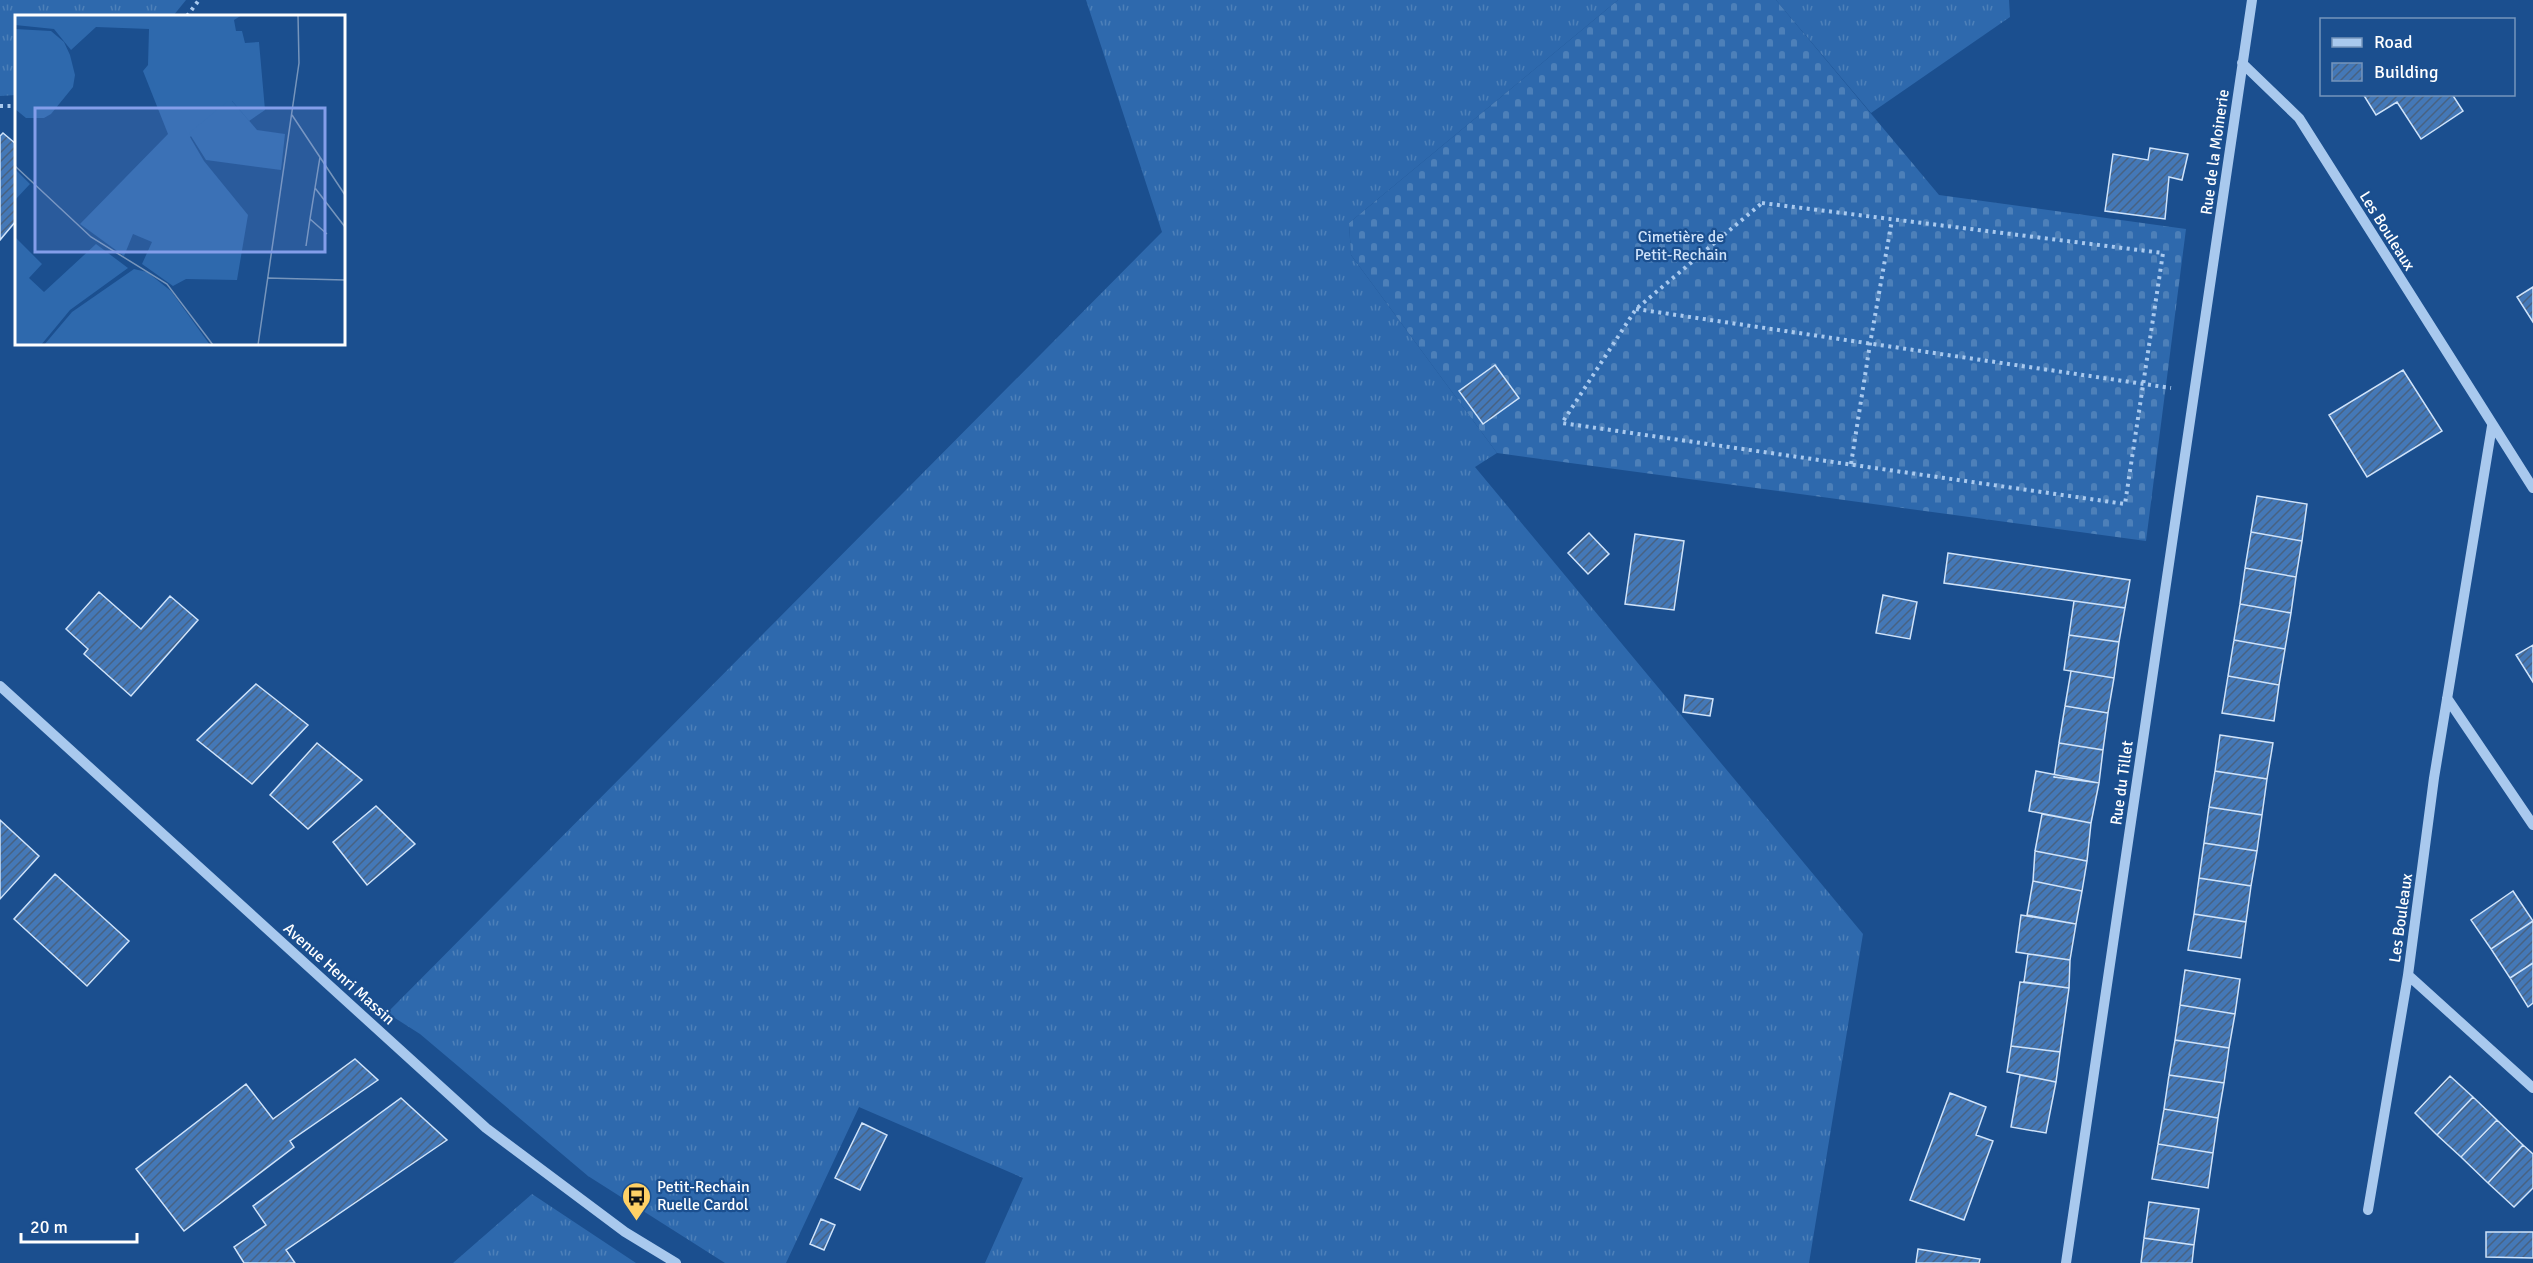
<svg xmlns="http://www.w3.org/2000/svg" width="2533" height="1263" font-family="Signika,sans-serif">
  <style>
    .grass { fill: url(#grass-tufts) }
    .cemetery { fill: url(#cemetery-stones) }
    .building { fill: url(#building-hatch); stroke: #cfe3fa; stroke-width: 1.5 }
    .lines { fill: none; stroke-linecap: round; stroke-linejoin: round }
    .path { stroke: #a9c9ee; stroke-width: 4; stroke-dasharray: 3 4.5; stroke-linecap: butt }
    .minor { stroke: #a9c9ee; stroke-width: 10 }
    .labels { text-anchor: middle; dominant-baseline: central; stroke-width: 4.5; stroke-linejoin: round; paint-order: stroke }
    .street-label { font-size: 16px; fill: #fff; stroke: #1b4f8f }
    .park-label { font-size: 16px; fill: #cfe3fa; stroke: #1b4f8f }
    .poi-label { font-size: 16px; fill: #fff; stroke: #1b4f8f; text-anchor: start }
    .inset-road { fill: none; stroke: #7695bc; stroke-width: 1.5 }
    .view { fill: #839eea; fill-opacity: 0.15; stroke: #839eea; stroke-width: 3 }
    .inset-edge { fill: none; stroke: #fff; stroke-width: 3 }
  </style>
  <defs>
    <pattern id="grass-tufts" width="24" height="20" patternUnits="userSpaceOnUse" patternTransform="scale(1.5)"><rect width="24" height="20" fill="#2e69ad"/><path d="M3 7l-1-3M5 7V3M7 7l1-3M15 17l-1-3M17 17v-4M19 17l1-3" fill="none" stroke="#4d80b9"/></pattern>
    <pattern id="cemetery-stones" width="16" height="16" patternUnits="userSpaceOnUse" patternTransform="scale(1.5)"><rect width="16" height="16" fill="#2e69ad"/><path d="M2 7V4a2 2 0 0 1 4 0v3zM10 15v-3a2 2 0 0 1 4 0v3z" fill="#4d80b9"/></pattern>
    <pattern id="building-hatch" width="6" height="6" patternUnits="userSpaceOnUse" patternTransform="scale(1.5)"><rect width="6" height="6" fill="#4478b7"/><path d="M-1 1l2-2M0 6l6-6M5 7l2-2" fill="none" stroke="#486282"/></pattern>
  </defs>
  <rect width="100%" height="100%" fill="#1b4f8f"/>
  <path class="grass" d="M0 0H186L173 16H16V95L0 96Z
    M1086 0H1618L1349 223 1351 255 1497 453 1475 467 1863 934 1809 1263H985L1023 1178 859 1107 786 1263H725L588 1176 420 1034 387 1013 1162 232Z
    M1776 0H2009L2010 17 1871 113Z
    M532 1194 636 1263H453Z"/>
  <path class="cemetery" d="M1618 0H1776L1939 195 2186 229 2146 541 1497 453 1351 255 1349 223Z"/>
  <path class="building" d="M2363 94H2452L2463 111 2421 139 2397 102 2376 115Z
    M3 133 16 144V221L0 240V136Z
    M2150 148 2188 154 2182 180 2169 177 2165 219 2105 211 2113 154 2148 160Z
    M2533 287V322L2517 297Z
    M1495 365 1519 398 1483 424 1459 391Z
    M2403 370 2442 431 2367 477 2329 415Z
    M2257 496 2307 504 2302 541 2251 532Z
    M2251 532 2302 541 2296 577 2245 568Z
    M1589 533 1609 554 1588 574 1568 553Z
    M1635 534 1684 541 1674 610 1625 604Z
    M1948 553 2130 580 2125 608 1944 583Z
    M2245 568 2296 577 2291 613 2240 604Z
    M99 592 141 629 170 596 198 620 131 696 84 654 88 649 66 629Z
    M1883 595 1917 602 1910 639 1876 633Z
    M2074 601 2125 608 2119 642 2069 635Z
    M2240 604 2291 613 2285 649 2234 640Z
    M2069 635 2119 642 2114 678 2064 670Z
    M2234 640 2285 649 2279 685 2228 676Z
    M2533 645V682L2516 655Z
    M2071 671 2114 678 2108 713 2065 706Z
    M2228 676 2279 685 2274 721 2222 713Z
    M256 684 308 725 252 784 197 740Z
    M1685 695 1713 699 1710 716 1683 712Z
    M2065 706 2108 713 2103 750 2059 743Z
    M2220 735 2273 743 2267 779 2215 771Z
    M317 743 362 780 308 829 270 795Z
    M2059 743 2103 750 2099 783 2054 777Z
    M2036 771 2099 783 2091 823 2029 811Z
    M2215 771 2267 779 2262 815 2209 807Z
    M376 806 415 844 367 885 333 842Z
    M2209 807 2262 815 2257 851 2204 843Z
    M2042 814 2091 823 2087 861 2035 851Z
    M0 820 39 856 0 899Z
    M2204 843 2257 851 2251 886 2199 878Z
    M2035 851 2087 861 2082 891 2033 881Z
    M55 874 129 941 87 986 14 919Z
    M2199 878 2251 886 2246 922 2194 914Z
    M2033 881 2082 891 2076 924 2027 915Z
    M2513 891 2533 921 2491 949 2471 920Z
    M2194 914 2246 922 2241 958 2188 950Z
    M2021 915 2076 924 2070 960 2016 952Z
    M2533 921V963L2510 978 2491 949Z
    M2028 954 2070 960 2069 988 2024 982Z
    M2533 963V1003L2528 1007 2510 978Z
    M2185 970 2240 979 2235 1014 2180 1005Z
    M2020 982 2069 988 2060 1052 2011 1046Z
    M2180 1005 2235 1014 2229 1048 2175 1040Z
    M2175 1040 2229 1048 2224 1083 2169 1075Z
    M2011 1046 2060 1052 2056 1082 2007 1072Z
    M355 1059 378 1080 290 1141 294 1147 184 1231 136 1169 246 1084 273 1119Z
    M2020 1075 2056 1082 2046 1133 2011 1127Z
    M2169 1075 2224 1083 2218 1118 2164 1109Z
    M2450 1076 2473 1097 2437 1135 2415 1113Z
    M1950 1093 1986 1107 1976 1135 1993 1141 1964 1220 1910 1200Z
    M2473 1097 2497 1120 2461 1157 2437 1135Z
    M401 1098 447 1140 286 1250 295 1263H244L234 1247 266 1225 253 1206Z
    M2164 1109 2218 1118 2213 1153 2158 1144Z
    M2497 1120 2523 1145 2488 1183 2461 1157Z
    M862 1123 887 1135 860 1190 835 1178Z
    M2158 1144 2213 1153 2208 1188 2152 1179Z
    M2523 1145 2533 1154V1188L2514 1207 2488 1183Z
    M2149 1202 2199 1209 2194 1245 2144 1238Z
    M821 1219 835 1225 824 1250 810 1244Z
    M2486 1232H2533V1258L2486 1257Z
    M2144 1238 2194 1245 2192 1263H2141Z
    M1918 1249 1980 1259 1979 1263H1916Z"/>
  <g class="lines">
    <path class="path" d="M187 16 199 0
      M0 106H16
      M1762 203 2163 253 2125 504 1562 423 1636 309Z
      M1636 309 2171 388
      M1851 464 1870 344 1892 220"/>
    <path class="minor" d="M2242 63 2299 118 2533 488
      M2492 426 2434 778 2408 975 2533 1088
      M0 686 486 1128 625 1232 676 1263
      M2447 698 2533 825
      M2368 1210 2408 975
      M2066 1263 2252 0"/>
  </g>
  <defs>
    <symbol id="bus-pin" viewBox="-11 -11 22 30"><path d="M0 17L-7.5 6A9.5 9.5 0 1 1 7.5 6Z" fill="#ffd166" stroke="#1b4f8f"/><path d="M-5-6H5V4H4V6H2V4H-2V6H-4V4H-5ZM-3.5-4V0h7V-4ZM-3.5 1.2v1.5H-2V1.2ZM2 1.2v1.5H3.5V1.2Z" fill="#111"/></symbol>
  </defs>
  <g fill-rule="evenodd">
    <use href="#bus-pin" x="620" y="1180" width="33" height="45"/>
  </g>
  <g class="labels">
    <g class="street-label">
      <text transform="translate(2215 152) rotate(-82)">Rue de la Moinerie</text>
      <text transform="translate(2387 231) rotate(58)">Les Bouleaux</text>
      <text transform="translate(2122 783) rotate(-82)">Rue du Tillet</text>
      <text transform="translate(2401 918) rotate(-82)">Les Bouleaux</text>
      <text transform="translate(339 974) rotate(42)">Avenue Henri Massin</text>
    </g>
    <g class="park-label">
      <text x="1681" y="237">Cimetière de<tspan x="1681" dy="18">Petit-Rechain</tspan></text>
    </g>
    <g class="poi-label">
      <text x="657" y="1187">Petit-Rechain<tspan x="657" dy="18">Ruelle Cardol</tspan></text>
    </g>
  </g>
  <g transform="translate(15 15)">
    <rect width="330" height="330" fill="#1b4f8f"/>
    <path d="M0 0H227L219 5 221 16H227L230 28 244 27 250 95 234 106 217 86 175 122 189 146 233 200 222 265 171 264 158 271 127 249 137 227 118 219 109 241 65 209 153 119 128 56 133 50 134 14 81 12 56 35 39 14 0 10ZM0 14 36 16 49 27 55 40 60 60 58 72 36 99 29 103H11L0 94ZM0 154 15 169 0 185ZM0 222 27 249 14 263 29 277 81 229 113 253 55 295 26 330H0ZM119 254 132 257 156 276 195 330H29L57 297Z" fill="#2e69ad"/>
    <path d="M213 86H217L242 115 270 119 266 155 191 145 174 118Z" fill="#2e69ad"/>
    <path class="inset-road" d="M277 100 330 180M305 142 295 204 312 219M0 151 76 222 152 269 198 330M300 173 330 212M291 231 295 204M252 263 330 265M243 330 284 48 283 0"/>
    <path class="view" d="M20 93H310V237H20Z"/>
    <rect width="330" height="330" class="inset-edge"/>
  </g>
  <rect x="2320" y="18" width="195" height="78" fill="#1b4f8f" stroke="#7695bc" stroke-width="1.5"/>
  <rect x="2332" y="38" width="30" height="9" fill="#a9c9ee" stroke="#7695bc" stroke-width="1.5"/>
  <text x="2374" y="48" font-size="18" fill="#ffffff">Road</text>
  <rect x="2332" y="63" width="30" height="18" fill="url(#building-hatch)" stroke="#7695bc" stroke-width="1.5"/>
  <text x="2374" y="78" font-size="18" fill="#ffffff">Building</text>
  <path d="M21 1233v9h116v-9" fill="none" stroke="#ffffff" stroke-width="3"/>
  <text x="30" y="1233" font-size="18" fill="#ffffff" stroke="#1b4f8f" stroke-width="4.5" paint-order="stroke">20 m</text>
</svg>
